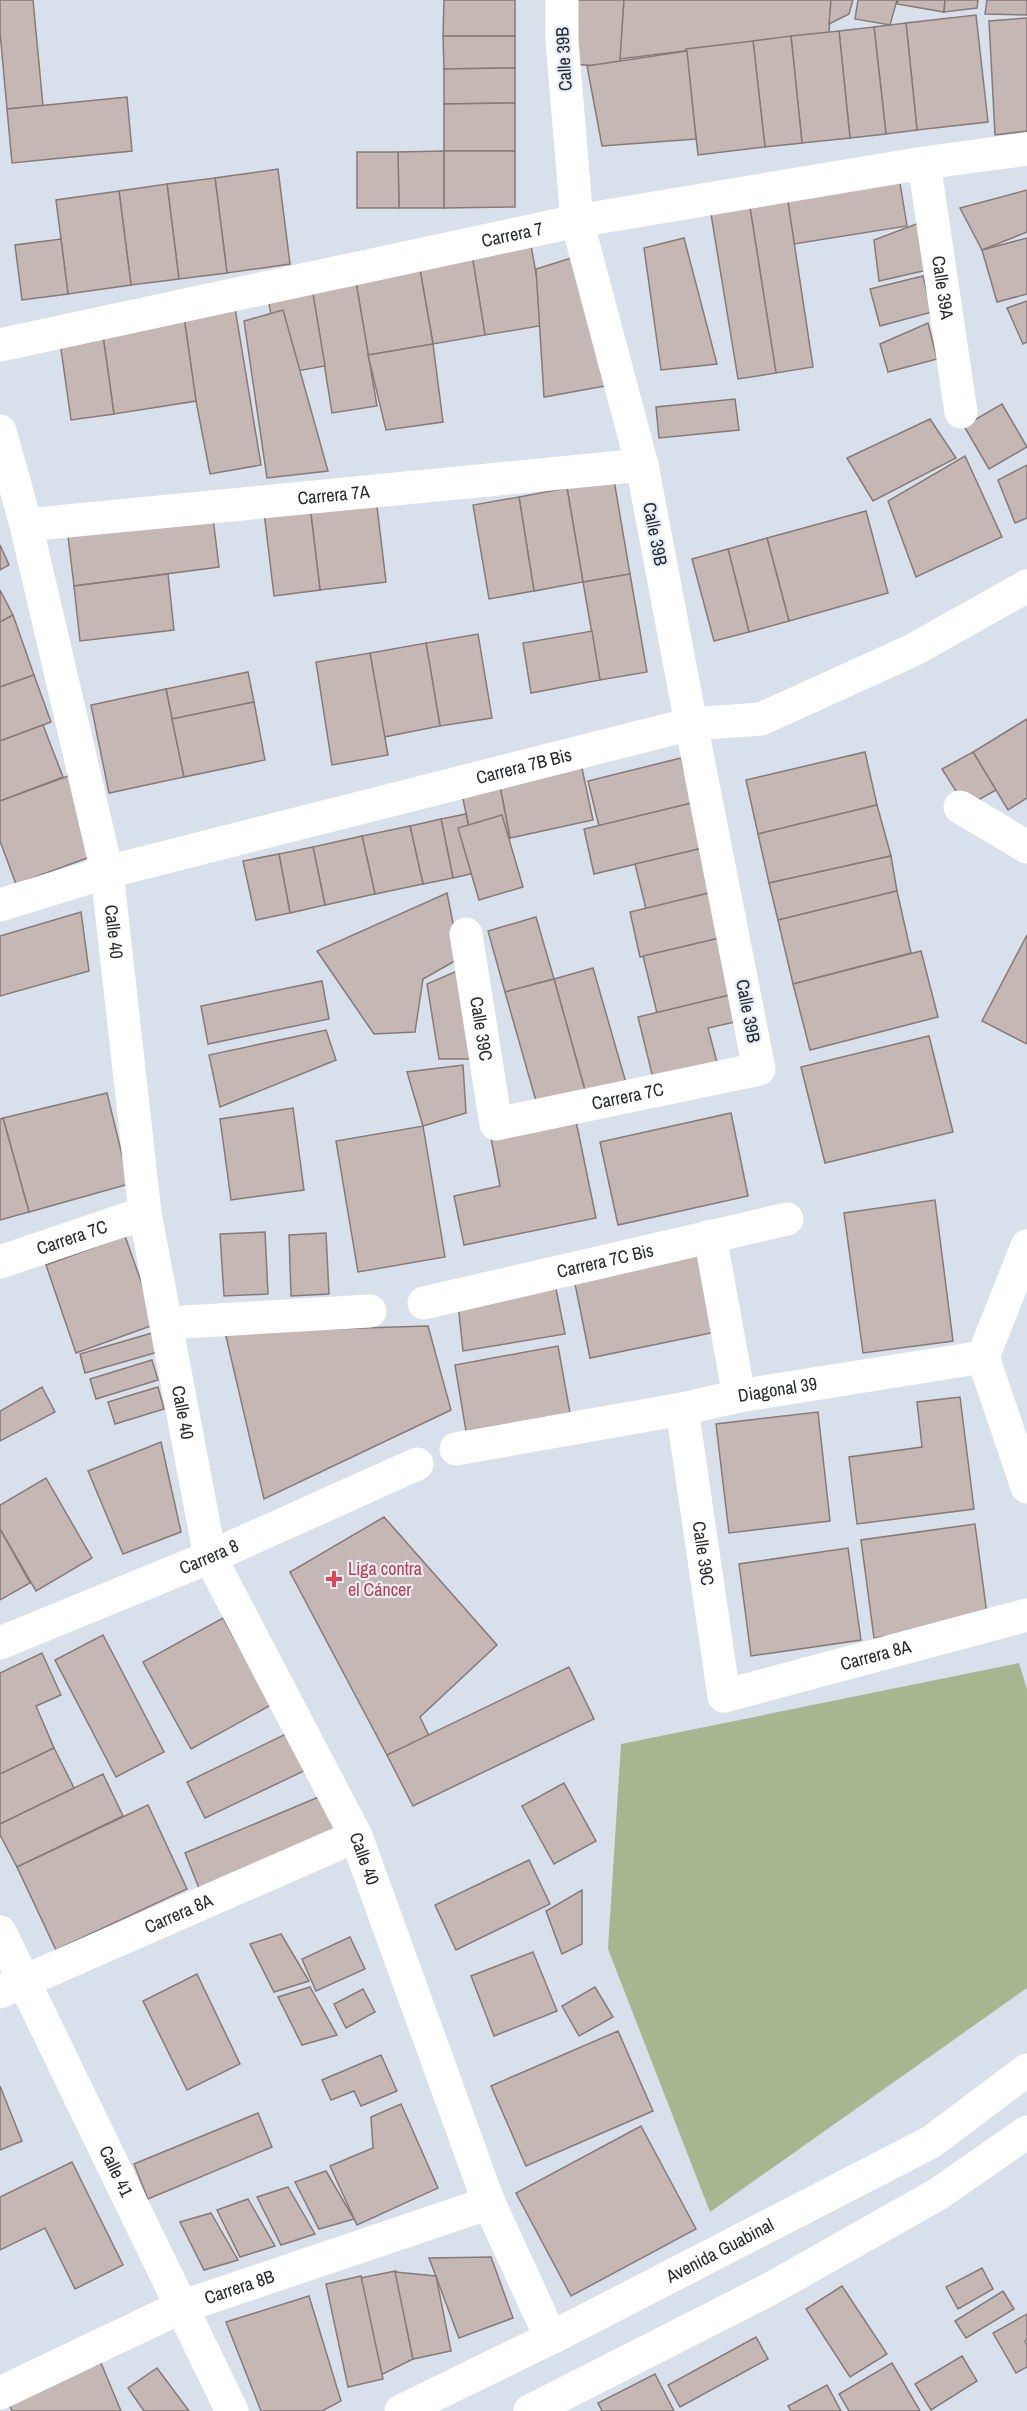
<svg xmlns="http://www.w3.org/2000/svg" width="1027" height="2411" viewBox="0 0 1027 2411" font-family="'Archivo Narrow',sans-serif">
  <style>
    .forest { fill: #a6b790 }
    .building { fill: #c5b7b4; stroke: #877a78; stroke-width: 1.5 }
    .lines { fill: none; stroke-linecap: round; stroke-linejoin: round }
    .minor { stroke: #fff; stroke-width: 33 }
    .secondary { stroke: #fff; stroke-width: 33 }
    .health-dot { fill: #e0444e; stroke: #e5eef8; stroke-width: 2 }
    .labels { text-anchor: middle; stroke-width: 4.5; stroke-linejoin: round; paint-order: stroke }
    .street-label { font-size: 18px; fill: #26292d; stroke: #e5eef8 }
    .health-label { font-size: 18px; fill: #be3a42; stroke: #e5eef8; text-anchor: start }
  </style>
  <rect width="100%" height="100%" fill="#d8e1eb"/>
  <path class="forest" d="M1019,1663l8,26v299l-317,224 -102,-263 13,-205z"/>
  <g class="building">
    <path d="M0,0h33l10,106 -36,3 -7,-77z"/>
    <path d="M444,0h71v36h-72z"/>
    <path d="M572,0h52l-4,67 -53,-3z"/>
    <path d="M624,0h207l-2,33 -209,26z"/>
    <path d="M831,0h22l-4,14 -20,10z"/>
    <path d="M858,0h39l-7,25 -35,-6z"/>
    <path d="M898,0h47l-1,12 -47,-8z"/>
    <path d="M945,0h33l-1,8 -33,4z"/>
    <path d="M987,0h40v15l-42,-1z"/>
    <path d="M976,15l12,107 -71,8 -11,-107z"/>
    <path d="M1027,18v113l-32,4 -6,-114z"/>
    <path d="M906,23l11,107 -31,4 -12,-107z"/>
    <path d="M874,27l12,107 -36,4 -11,-107z"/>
    <path d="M839,31l11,107 -48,5 -11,-107z"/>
    <path d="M443,36h72v32l-71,1z"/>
    <path d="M791,36l11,107 -37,4 -12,-106z"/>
    <path d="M753,41l12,106 -67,8 -12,-106z"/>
    <path d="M687,51l9,88 -94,7 -15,-80z"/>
    <path d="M515,68v35l-71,1v-35z"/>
    <path d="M127,97l5,54 -120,12 -5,-54z"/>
    <path d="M515,103v48h-71v-47z"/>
    <path d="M444,151v57h-45l-1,-56z"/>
    <path d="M444,151h71v56l-71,1z"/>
    <path d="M357,152h41l1,56h-42z"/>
    <path d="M278,169l12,95 -63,9 -12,-95z"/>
    <path d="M898,171l9,55 -113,18 -8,-55z"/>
    <path d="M215,178l12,95 -48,6 -12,-95z"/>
    <path d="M167,184l12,95 -48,6 -12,-94z"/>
    <path d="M786,189l27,178 -37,6 -28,-178z"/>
    <path d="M1027,190v42l-45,18 -22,-42z"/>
    <path d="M119,191l12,94 -63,9 -12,-94z"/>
    <path d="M748,195l28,178 -38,6 -29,-177z"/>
    <path d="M927,220l5,49 -53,12 -5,-41z"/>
    <path d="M684,238l33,126 -56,6 -17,-122z"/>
    <path d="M1027,238v56l-30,8 -15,-52z"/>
    <path d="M61,239l7,55 -46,6 -7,-55z"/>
    <path d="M531,245l14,80 -60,10 -13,-80z"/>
    <path d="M584,254l27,131 -67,12 -8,-128z"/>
    <path d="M472,255l13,80 -52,9 -14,-80z"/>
    <path d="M419,264l14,80 -65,11 -13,-79z"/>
    <path d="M355,276l22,130 -45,7 -21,-131z"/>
    <path d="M923,276l9,36 -52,14 -10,-37z"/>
    <path d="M311,282l14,84 -45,8 -13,-84z"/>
    <path d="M1027,301v41l-4,2 -16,-36z"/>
    <path d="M235,308l26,157 -51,9 -14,-73 -12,-84z"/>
    <path d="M283,310l45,161 -61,7 -23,-157z"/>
    <path d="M184,317l12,84 -82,13 -12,-85z"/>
    <path d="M928,323l9,36 -49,13 -8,-28z"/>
    <path d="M102,329l12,85 -43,6 -12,-85z"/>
    <path d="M433,344l10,78 -57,8 -18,-75z"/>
    <path d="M735,399l4,31 -80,8 -3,-31z"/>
    <path d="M1002,404l25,43 -38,22 -25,-43z"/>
    <path d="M930,419l26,39 -83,43 -26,-43z"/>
    <path d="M965,456l37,81 -86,40 -28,-76z"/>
    <path d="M1027,465v53l-12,5 -17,-43z"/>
    <path d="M614,480l16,94 -47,8 -16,-94z"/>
    <path d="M567,488l16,94 -49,9 -15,-94z"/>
    <path d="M519,497l15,94 -45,8 -16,-94z"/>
    <path d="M376,498l10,84 -66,8 -10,-84z"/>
    <path d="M310,506l10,84 -46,6 -10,-84z"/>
    <path d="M212,510l7,57 -145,19 -7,-58z"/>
    <path d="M866,511l22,82 -99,28 -22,-83z"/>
    <path d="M767,538l22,83 -40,11 -21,-83z"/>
    <path d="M0,545l9,20 -9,5z"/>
    <path d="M728,549l21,83 -35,9 -22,-82z"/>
    <path d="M168,574l6,56 -94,11 -6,-55z"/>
    <path d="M630,574l17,98 -47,8 -17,-98z"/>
    <path d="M0,590l13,25 -13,7z"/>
    <path d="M13,615l21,60 -34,12v-65z"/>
    <path d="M592,631l8,49 -69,13 -8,-50z"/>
    <path d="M478,634l14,84 -52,8 -14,-83z"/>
    <path d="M426,643l14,83 -56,11 -14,-84z"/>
    <path d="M370,653l18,102 -56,10 -16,-103z"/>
    <path d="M248,672l6,30 -82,17 -6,-30z"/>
    <path d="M34,675l17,47 -51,19v-54z"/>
    <path d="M166,689l18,88 -75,16 -18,-88z"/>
    <path d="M254,702l11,58 -81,17 -12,-58z"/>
    <path d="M1027,719v79l-19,12 -35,-58z"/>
    <path d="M43,725l20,52 -63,24v-60z"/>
    <path d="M865,752l12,53 -119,29 -12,-54z"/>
    <path d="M973,752l23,38 -30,17 -24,-38z"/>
    <path d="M681,758l11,45 -93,23 -11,-45z"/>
    <path d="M580,759l13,61 -83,18 -12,-62z"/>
    <path d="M71,775l30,78 -85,31 -16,-43v-40z"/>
    <path d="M498,776l12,62 -37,8 -13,-61z"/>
    <path d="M692,803l11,45 -109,26 -10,-45z"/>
    <path d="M877,805l14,51 -122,27 -11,-49z"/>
    <path d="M466,814l13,58 -26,6 -12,-59z"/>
    <path d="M502,815l21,72 -44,13 -21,-72z"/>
    <path d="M441,819l12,59 -30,6 -13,-58z"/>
    <path d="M410,826l13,58 -48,10 -13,-58z"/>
    <path d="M362,836l13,58 -50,11 -12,-58z"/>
    <path d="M313,847l12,58 -35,8 -11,-59z"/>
    <path d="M703,848l10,44 -67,17 -11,-45z"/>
    <path d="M279,854l11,59 -34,7 -13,-59z"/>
    <path d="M891,856l6,35 -119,29 -9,-37z"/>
    <path d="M897,891l14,62 -118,31 -15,-64z"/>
    <path d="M713,892l11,45 -84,20 -10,-45z"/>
    <path d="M447,893l13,65 -37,21 -8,53 -41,2 -57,-83z"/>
    <path d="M81,912l8,59 -89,25v-60z"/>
    <path d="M536,917l18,62 -49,13 -17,-61z"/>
    <path d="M1027,935v109l-45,-23z"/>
    <path d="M724,937l14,56 -81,20 -14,-57z"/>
    <path d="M921,951l17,66 -128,33 -17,-66z"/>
    <path d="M593,968l33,115 -40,11 -32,-115z"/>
    <path d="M457,971l17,88h-35l-12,-75z"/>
    <path d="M554,979l32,115 -48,14 -33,-116z"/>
    <path d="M322,981l7,38 -121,25 -7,-38z"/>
    <path d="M738,993l6,27 -36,8 10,38 -64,16 -16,-65z"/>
    <path d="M326,1030l10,30 -116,47 -11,-52z"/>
    <path d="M929,1036l24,96 -128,31 -24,-96z"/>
    <path d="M463,1065l3,48 -43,13 -16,-54z"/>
    <path d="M107,1093l22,91 -100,28 -26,-94z"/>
    <path d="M293,1108l11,82 -73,10 -11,-81z"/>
    <path d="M731,1113l17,83 -130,29 -18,-83z"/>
    <path d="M3,1118l26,94 -29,8v-101z"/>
    <path d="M576,1121l20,97 -132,27 -10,-49 46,-10 -9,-48z"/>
    <path d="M423,1126l22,131 -87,15 -22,-131z"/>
    <path d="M935,1200l18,141 -90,12 -19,-140z"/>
    <path d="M265,1232l3,62 -44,2 -4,-62z"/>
    <path d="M326,1233l3,61 -38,2 -2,-61z"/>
    <path d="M125,1236l31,88 -80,29 -30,-88z"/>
    <path d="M700,1253l16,79 -126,26 -16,-79z"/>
    <path d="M555,1284l10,50 -102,17 -5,-47z"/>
    <path d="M428,1326l23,84 -187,89 -39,-167z"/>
    <path d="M152,1333l6,19 -73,21 -5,-19z"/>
    <path d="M558,1346l12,67 -104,18 -11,-66z"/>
    <path d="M152,1360l6,20 -62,19 -6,-20z"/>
    <path d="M42,1387l13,25 -55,29v-30z"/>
    <path d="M158,1387l6,22 -49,15 -7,-22z"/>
    <path d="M960,1397l14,112 -117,15 -8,-67 73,-10 -5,-45z"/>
    <path d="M818,1412l12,109 -101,12 -13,-109z"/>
    <path d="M161,1442l20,90 -58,22 -35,-83z"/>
    <path d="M46,1478l46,80 -56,33 -36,-62v-24z"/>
    <path d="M384,1517l113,128 -77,72 9,19 -42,19 -97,-183z"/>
    <path d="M975,1524l13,98 -114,16 -13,-98z"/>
    <path d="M0,1529l30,54 -30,17z"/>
    <path d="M848,1548l13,92 -110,16 -12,-92z"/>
    <path d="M223,1618l48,87 -80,44 -48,-87z"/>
    <path d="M103,1635l61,117 -48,25 -61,-117z"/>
    <path d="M42,1653l19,42 -25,11 18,42 -54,26v-101z"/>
    <path d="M569,1667l25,52 -181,87 -26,-51z"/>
    <path d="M290,1732l18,37 -103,49 -18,-36z"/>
    <path d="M54,1748l20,40 -74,36v-50z"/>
    <path d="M103,1774l20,42 -106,51 -17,-32v-11z"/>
    <path d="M564,1783l32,58 -42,23 -32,-58z"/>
    <path d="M321,1796l14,34 -136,58 -14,-35z"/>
    <path d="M148,1805l39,84 -131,61 -39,-83z"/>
    <path d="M529,1860l21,44 -94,46 -21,-45z"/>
    <path d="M582,1890v54l-20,10 -16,-43z"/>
    <path d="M281,1934l28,47 -35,11 -24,-48z"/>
    <path d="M350,1937l15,32 -49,22 -14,-32z"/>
    <path d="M533,1952l24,59 -63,25 -23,-60z"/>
    <path d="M197,1974l43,90 -53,26 -44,-89z"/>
    <path d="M310,1987l27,48 -35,10 -24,-48z"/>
    <path d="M595,1987l18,30 -34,19 -17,-30z"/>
    <path d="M363,1989l12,23 -29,16 -12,-24z"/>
    <path d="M618,2031l35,80 -127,55 -35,-80z"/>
    <path d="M381,2055l16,36 -36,15 -7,-15 -23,9 -9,-20z"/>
    <path d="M0,2086l22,55 -22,9z"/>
    <path d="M401,2104l37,84 -81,37 -27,-59 43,-18 -2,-31z"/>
    <path d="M258,2113l14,34 -124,52 -14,-35z"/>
    <path d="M641,2126l55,103 -125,67 -55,-103z"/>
    <path d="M72,2162l51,103 -48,24 -30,-61 -45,22v-53z"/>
    <path d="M326,2171l28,48 -35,10 -24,-47z"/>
    <path d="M288,2187l27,47 -34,11 -24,-48z"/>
    <path d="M248,2199l27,47 -35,11 -23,-47z"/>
    <path d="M211,2213l27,47 -34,10 -24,-48z"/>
    <path d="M491,2257l22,61 -54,20 -30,-80z"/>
    <path d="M982,2268l11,21 -35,20 -12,-22z"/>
    <path d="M396,2271l17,88 -34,17 -19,-98z"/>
    <path d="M395,2272l41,4 15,75 -38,8z"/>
    <path d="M361,2276l22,103 -35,8 -22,-103z"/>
    <path d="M842,2286l45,68 -37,23 -44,-68z"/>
    <path d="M1003,2291l11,18 -48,29 -11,-17z"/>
    <path d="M309,2296l32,105 -19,10h-61l-35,-89z"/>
    <path d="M1027,2314v26l-2,1 2,4v22l-11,6 -23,-40z"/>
    <path d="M756,2337l12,22 -88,48 -12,-22z"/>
    <path d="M962,2356l15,25 -46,29 -16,-26z"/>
    <path d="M101,2363l20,48h-109l-4,-9z"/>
    <path d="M892,2363l28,48h-71l-10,-17z"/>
    <path d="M157,2368l32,43h-45l-16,-23z"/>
    <path d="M655,2374l19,37h-72l-4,-8z"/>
    <path d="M827,2385l14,26h-50l-3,-5z"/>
  </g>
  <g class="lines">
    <g class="minor">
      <path id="s1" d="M924,163l37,249"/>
      <path id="s2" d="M0,345l577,-124 347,-58 103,-14"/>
      <path id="s3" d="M0,431l26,94 81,347 38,341 65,344 146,279 133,367 62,135"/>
      <path id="s4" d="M26,525l616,-60"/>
      <path d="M960,807l67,40"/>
      <path id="s5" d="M0,905l107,-33 584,-148 70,-5 152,-69 114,-64"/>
      <path id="s6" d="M466,934l30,190 263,-55 -68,-345 -49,-259 -65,-244 -15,-180v-41"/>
      <path d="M710,1236l29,160"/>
      <path id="s7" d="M0,1262l145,-49"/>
      <path id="s8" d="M424,1303l363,-84"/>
      <path d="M166,1323l204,-12"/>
      <path d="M983,1357l44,130"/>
      <path d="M983,1357l44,-111"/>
      <path id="s9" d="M682,1409l42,287 303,-81"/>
      <path id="s10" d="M456,1449l226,-40 57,-13 244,-39"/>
      <path id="s11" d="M0,1643l210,-86 207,-93"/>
      <path id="s12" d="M0,1932l232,479"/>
      <path id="s13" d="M0,1992l356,-156"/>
      <path id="s14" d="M0,2393l181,-86 308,-104"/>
    </g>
    <g class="secondary">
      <path id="s15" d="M401,2411l150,-73 380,-196 96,-72"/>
      <path d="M530,2411l238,-121 170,-96 89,-62"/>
    </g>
  </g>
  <path class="health-dot" d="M331 1570h6v6h6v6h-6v6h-6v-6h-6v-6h6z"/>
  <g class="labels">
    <g class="street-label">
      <text transform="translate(564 59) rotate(-93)" y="6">Calle 39B</text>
      <text dy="6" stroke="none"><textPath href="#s2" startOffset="524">Carrera 7</textPath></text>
      <text dy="6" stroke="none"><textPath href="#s1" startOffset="126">Calle 39A</textPath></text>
      <text dy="6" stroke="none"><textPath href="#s4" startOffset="309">Carrera 7A</textPath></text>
      <text transform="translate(655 534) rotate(79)" y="6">Calle 39B</text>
      <text dy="6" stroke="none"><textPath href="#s5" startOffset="542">Carrera 7B Bis</textPath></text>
      <text dy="6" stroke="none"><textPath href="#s3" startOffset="514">Calle 40</textPath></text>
      <text transform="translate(748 1011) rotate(79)" y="6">Calle 39B</text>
      <text dy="6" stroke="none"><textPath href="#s6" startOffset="96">Calle 39C</textPath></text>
      <text dy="6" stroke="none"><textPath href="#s6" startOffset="327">Carrera 7C</textPath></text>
      <text dy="6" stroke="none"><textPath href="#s7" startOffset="76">Carrera 7C</textPath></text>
      <text dy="6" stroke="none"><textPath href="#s8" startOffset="186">Carrera 7C Bis</textPath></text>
      <text dy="6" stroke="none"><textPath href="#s10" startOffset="327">Diagonal 39</textPath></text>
      <text dy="6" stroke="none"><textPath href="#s3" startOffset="1000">Calle 40</textPath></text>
      <text dy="6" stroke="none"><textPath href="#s9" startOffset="146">Calle 39C</textPath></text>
      <text dy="6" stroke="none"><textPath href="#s11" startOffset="226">Carrera 8</textPath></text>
      <text dy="6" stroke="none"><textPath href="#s9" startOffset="447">Carrera 8A</textPath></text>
      <text dy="6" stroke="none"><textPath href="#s3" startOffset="1486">Calle 40</textPath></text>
      <text dy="6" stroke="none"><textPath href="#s13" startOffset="195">Carrera 8A</textPath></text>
      <text dy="6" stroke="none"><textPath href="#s12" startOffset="266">Calle 41</textPath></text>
      <text dy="6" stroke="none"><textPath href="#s15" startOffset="357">Avenida Guabinal</textPath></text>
      <text dy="6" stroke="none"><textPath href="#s14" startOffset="262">Carrera 8B</textPath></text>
    </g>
    <g class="health-label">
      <text x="348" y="1575">Liga contra<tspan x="348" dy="21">el Cáncer</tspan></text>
    </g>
  </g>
</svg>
